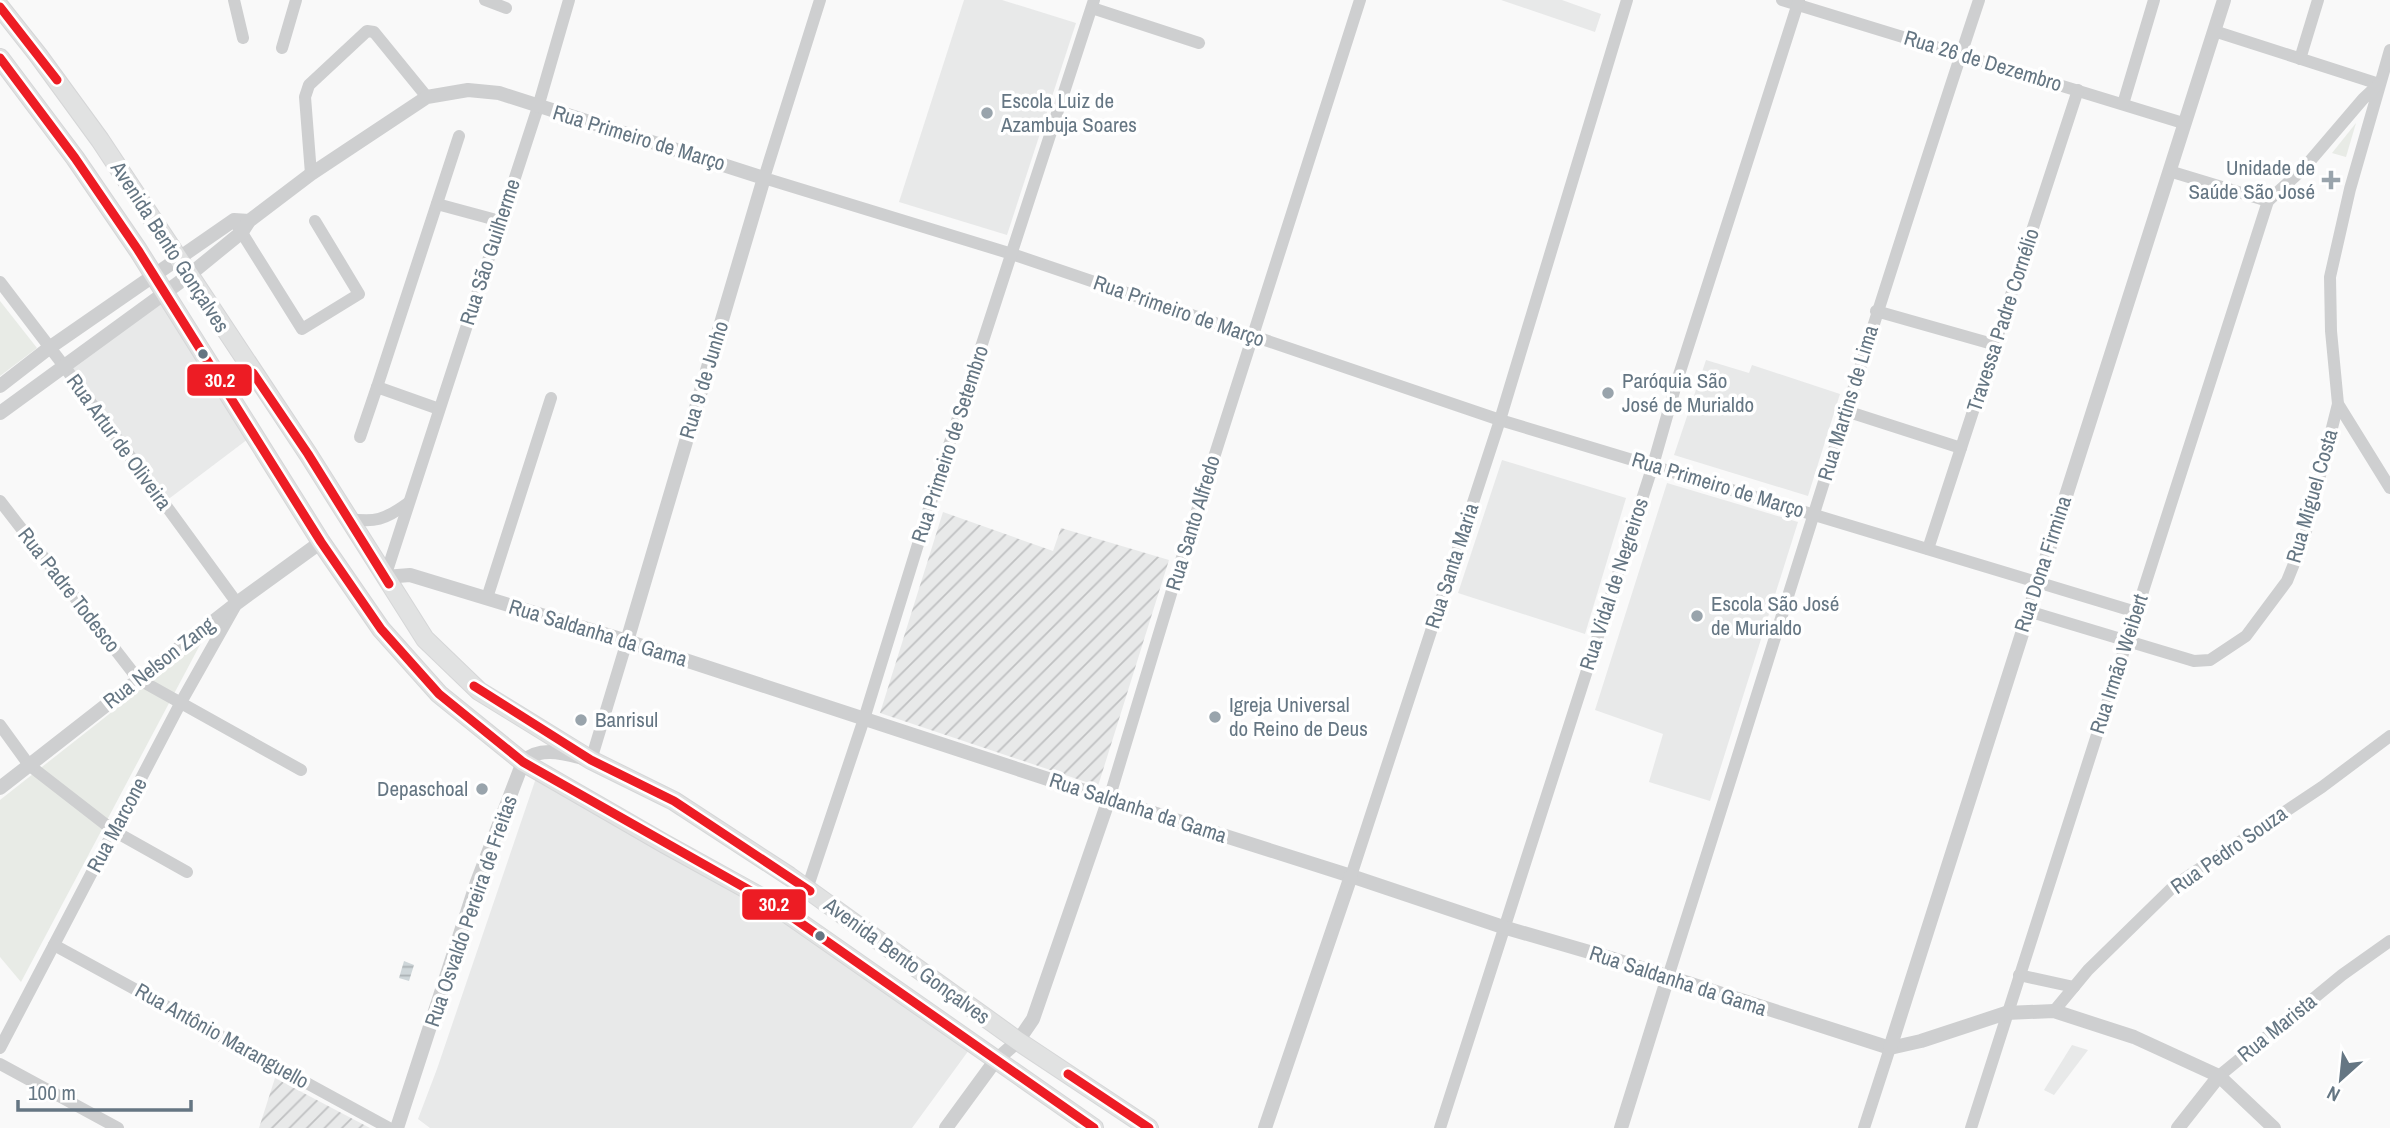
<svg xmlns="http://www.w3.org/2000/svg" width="2390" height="1128" viewBox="0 0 2390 1128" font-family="'Archivo Narrow',sans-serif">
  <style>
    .built { fill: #e8e9e9 }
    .industrial { fill: url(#industrial-furrows) }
    .park { fill: #e8ebe6 }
    .water { fill: url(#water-rules) }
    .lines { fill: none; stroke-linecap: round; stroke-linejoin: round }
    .primary-casing { stroke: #d5d6d7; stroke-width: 20 }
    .minor { stroke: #cecfd0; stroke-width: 12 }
    .tertiary { stroke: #cecfd0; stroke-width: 14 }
    .primary { stroke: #e1e2e2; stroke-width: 18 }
    .bus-1-casing { stroke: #fff; stroke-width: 14 }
    .bus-1 { stroke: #ed1c24; stroke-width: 9 }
    .poi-dot { fill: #99a4ac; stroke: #fff; stroke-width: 2.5 }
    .bus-dot { fill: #657683; stroke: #fff; stroke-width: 2.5 }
    .labels { text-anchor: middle; stroke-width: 7; stroke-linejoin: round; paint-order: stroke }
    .street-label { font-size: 21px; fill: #657683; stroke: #fff }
    .poi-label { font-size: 21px; fill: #657683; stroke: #fff; text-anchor: start }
    .line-badge { stroke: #fff; stroke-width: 2.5 }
    .badge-label { font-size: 19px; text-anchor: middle; font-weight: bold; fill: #fff }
  </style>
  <defs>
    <pattern id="industrial-furrows" width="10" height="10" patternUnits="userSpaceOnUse" patternTransform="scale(1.75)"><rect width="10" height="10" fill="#e8e9e9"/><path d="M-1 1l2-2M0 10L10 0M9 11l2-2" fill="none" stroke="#c0c1c2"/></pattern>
    <pattern id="water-rules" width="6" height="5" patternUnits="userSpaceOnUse" patternTransform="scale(1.75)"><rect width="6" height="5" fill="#ced6d9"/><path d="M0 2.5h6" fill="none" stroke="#abb2b5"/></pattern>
  </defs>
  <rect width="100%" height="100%" fill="#f9f9f9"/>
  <g class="built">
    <path d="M964,0h38l74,23 -69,212 -108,-33z"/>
    <path d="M1501,0h61l39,14 -6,18z"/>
    <path d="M160,302l88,137 -86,65 -99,-129z"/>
    <path d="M1706,360l43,13 3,-8 88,29 -32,102 -134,-41z"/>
    <path d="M1502,460l124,38 -41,136 -127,-41z"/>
    <path d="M1667,483l131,39 -88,279 -61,-19 14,-48 -68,-24z"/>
    <path d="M536,778l233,131 200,141 -57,78h-482l-12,-9 19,-50z"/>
    <path d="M2072,1045l16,5 -34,45 -10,-5z"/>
  </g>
  <g class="industrial">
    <path d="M943,512l110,39 8,-23 108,32 -71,226 -218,-73z"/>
    <path d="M275,1078l95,50h-111z"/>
  </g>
  <g class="park">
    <path d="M2356,123l-10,34 -14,-4z"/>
    <path d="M0,301l37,47 -37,28z"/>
    <path d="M202,641l-181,341 -21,-25v-157z"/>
  </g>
  <path class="water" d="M404,961l10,4 -5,16 -10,-3z"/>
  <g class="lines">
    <defs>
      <g id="primary">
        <path d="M0,7l38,48 62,85 208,314 117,185 54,52 112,69 83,41 115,75 229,165 131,87"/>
        <path d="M0,58l75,100 63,92 183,292 60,87 58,65 84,68 142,82 107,59 322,225"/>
      </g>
    </defs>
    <use href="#primary" class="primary-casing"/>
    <g class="minor">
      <path d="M234,0l9,38"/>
      <path d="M485,0l21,8"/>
      <path d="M820,0l-56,178 248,76 488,166 636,192"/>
      <path d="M1782,0l401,123"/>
      <path d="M1092,8l107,35"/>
      <path d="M2214,31l165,53"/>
      <path d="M282,48l14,-48"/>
      <path d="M2390,50l-40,139 -20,88 1,54 7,73 52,84"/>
      <path d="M2300,59l18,-59"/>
      <path d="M2123,104l31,-104"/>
      <path d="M2169,171l99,30 36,-33 59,-69 16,-15"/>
      <path d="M311,174l-6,-77 4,-12 58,-54 7,1 53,65"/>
      <path d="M437,204l63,17"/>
      <path d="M237,225l65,104 57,-35 -44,-73"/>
      <path d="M0,282l64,84 173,237 -57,101 -180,344"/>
      <path d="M1876,311l120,34"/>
      <path d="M377,387l82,-251"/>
      <path d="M1846,411l115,37"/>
      <path d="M360,437l17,-50 62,22"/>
      <path d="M0,501l138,178 163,91"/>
      <path d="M347,518c27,6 39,1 61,-15"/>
      <path d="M1928,549l150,-459"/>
      <path d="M385,577l153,-470 31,-107"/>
      <path d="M487,598l64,-200"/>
      <path d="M2028,611l166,50 16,-1 36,-24 41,-55 17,-42 34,-135"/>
      <path d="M0,725l29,40 85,66 73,41"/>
      <path d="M591,760l36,-119"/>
      <path d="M1109,799l71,-235 180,-564"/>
      <path d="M1351,876l149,-456 127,-420"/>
      <path d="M807,889l57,-170 76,-246 154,-473"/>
      <path d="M54,945l335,183"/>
      <path d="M2019,975l55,12"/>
      <path d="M1668,977c104,-326 203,-653 311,-977"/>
      <path d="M2054,1011l34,-41 87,-85 147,-98 68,-51"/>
      <path d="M0,1064l118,64"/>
      <path d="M2219,1076l123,-101 48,-34"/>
      <path d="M1440,1128l213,-663 24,-84 122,-381"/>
      <path d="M1864,1128l26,-80"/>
      <path d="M1971,1128l297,-927"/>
    </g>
    <g class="tertiary">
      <path d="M0,386l49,-38 185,-128 15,1"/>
      <path d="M0,413l188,-137 54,-44 7,-11 62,-47 116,-77 41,-7 31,3 265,85 -137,463"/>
      <path d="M385,577l25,-2 217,66 482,158 242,77 152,51 107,31 280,90 31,-7 85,-28 48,-2 80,26 85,39 55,52"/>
      <path d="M0,788l237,-185 84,-61"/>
      <path d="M1890,1048l334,-1048"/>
      <path d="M397,1128l80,-246 46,-120c16,-16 40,-9 60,-4"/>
      <path d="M946,1128l49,-67 23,-20 15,-22 76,-220"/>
      <path d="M1265,1128l86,-252"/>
      <path d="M1621,1128l47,-151"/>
      <path d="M2178,1128l41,-52"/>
    </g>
    <use href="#primary" class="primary"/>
    <defs>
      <g id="bus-1">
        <path d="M0,7l57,73"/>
        <path d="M0,58l75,100 63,92 183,292 60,87 58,65 84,68 249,141 322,225"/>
        <path d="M253,373l55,81 81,130"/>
        <path d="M474,686l117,74 83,41 136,90"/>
        <path d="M1068,1074l81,54"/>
      </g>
    </defs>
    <use href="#bus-1" class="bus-1-casing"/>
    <use href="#bus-1" class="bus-1"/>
  </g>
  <g class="poi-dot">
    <circle cx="987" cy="113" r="7"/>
    <path d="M2327.5 169.5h7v7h7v7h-7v7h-7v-7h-7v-7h7z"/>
    <circle cx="1608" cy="393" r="7"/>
    <circle cx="1697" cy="616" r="7"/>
    <circle cx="1215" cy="717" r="7"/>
    <circle cx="581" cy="720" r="7"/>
    <circle cx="482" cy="789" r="7"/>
  </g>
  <g class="bus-dot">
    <circle cx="203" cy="354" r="6"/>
    <circle cx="820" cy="936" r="6"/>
  </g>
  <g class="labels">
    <g class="street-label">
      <text transform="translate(1983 61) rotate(17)" y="7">Rua 26 de Dezembro</text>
      <text transform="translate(639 138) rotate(17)" y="7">Rua Primeiro de Março</text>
      <text transform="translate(170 247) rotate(57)" y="7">Avenida Bento Gonçalves</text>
      <text transform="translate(490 252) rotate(-72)" y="7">Rua São Guilherme</text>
      <text transform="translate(1179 311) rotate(19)" y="7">Rua Primeiro de Março</text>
      <text transform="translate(2003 320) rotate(-72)" y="7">Travessa Padre Cornélio</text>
      <text transform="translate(704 380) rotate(-73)" y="7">Rua 9 de Junho</text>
      <text transform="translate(1848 403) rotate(-73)" y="7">Rua Martins de Lima</text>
      <text transform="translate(119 442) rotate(54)" y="7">Rua Artur de Oliveira</text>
      <text transform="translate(950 444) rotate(-72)" y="7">Rua Primeiro de Setembro</text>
      <text transform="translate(1718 485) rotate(17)" y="7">Rua Primeiro de Março</text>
      <text transform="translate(2312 496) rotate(-74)" y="7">Rua Miguel Costa</text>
      <text transform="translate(1193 523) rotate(-73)" y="7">Rua Santo Alfredo</text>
      <text transform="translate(2043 564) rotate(-72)" y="7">Rua Dona Firmina</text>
      <text transform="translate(1452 566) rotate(-72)" y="7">Rua Santa Maria</text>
      <text transform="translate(1614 584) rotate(-72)" y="7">Rua Vidal de Negreiros</text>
      <text transform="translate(69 590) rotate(52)" y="7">Rua Padre Todesco</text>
      <text transform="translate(598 633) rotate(17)" y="7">Rua Saldanha da Gama</text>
      <text transform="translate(159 663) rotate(-38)" y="7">Rua Nelson Zang</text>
      <text transform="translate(2119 664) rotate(-72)" y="7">Rua Irmão Weibert</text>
      <text transform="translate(1138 808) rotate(18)" y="7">Rua Saldanha da Gama</text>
      <text transform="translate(117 825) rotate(-62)" y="7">Rua Marcone</text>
      <text transform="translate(2229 850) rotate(-35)" y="7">Rua Pedro Souza</text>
      <text transform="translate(471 911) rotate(-71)" y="7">Rua Osvaldo Pereira de Freitas</text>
      <text transform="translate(907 961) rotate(36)" y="7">Avenida Bento Gonçalves</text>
      <text transform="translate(1678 981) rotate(18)" y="7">Rua Saldanha da Gama</text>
      <text transform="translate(2277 1028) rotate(-39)" y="7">Rua Marista</text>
      <text transform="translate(222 1036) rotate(29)" y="7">Rua Antônio Maranguello</text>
    </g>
    <g class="poi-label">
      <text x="1001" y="108">Escola Luiz de<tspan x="1001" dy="24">Azambuja Soares</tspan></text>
      <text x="2315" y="175" text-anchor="end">Unidade de<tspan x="2315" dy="24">Saúde São José</tspan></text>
      <text x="1622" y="388">Paróquia São<tspan x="1622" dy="24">José de Murialdo</tspan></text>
      <text x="1711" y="611">Escola São José<tspan x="1711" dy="24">de Murialdo</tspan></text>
      <text x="1229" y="712">Igreja Universal<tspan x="1229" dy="24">do Reino de Deus</tspan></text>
      <text x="595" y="727">Banrisul</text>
      <text x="468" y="796" text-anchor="end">Depaschoal</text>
    </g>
  </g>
  <g class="line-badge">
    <rect x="186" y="363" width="67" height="34" rx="7" fill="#ed1c24"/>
    <rect x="741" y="888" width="66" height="33" rx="7" fill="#ed1c24"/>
  </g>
  <g class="badge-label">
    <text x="220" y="387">30.2</text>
    <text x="774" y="911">30.2</text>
  </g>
  <g transform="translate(2341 1079) rotate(207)" stroke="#ffffff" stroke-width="5" paint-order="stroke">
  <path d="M0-5L12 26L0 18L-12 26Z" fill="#657683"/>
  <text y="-10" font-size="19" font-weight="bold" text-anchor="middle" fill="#657683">N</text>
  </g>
  <path d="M18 1100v10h173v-10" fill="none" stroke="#657683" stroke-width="3.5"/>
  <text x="28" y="1100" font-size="21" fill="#657683" stroke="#ffffff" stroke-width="5" paint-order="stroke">100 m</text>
</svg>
